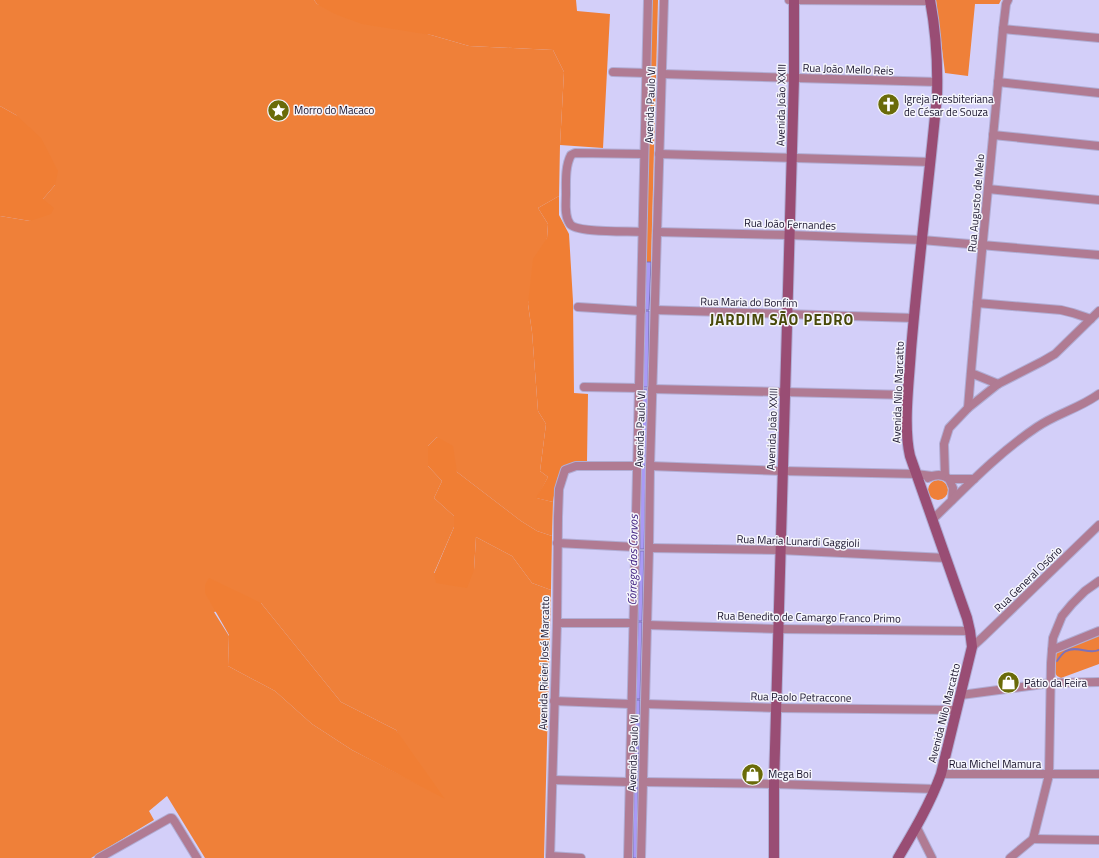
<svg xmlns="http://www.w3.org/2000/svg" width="1099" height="858" viewBox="0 0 1099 858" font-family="'Titillium Web',sans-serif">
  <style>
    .green { fill: #ef8039; fill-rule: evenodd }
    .forest { fill: #f07e34 }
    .water { fill: #a99af6; stroke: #7d71b9 }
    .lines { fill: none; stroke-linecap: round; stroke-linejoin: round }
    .stream { stroke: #7d71b9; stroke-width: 2 }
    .street-casing { stroke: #b1add4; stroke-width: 10 }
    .secondary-casing { stroke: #b1add4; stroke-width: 12 }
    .street { stroke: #b07b93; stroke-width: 8 }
    .secondary { stroke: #994d74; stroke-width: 10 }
    .labels { text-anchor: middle; stroke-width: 3; stroke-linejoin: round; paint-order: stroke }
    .street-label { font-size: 11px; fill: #16112a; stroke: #f5f5fc }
    .poi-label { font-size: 11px; fill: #16112a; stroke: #f5f5fc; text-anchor: start }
    .water-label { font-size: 12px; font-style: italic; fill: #37167a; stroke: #f5f5fc }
    .district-label { font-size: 15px; font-weight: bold; letter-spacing: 1px; fill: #484909; stroke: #f5f5fc }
  </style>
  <rect width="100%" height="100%" fill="#d3cff9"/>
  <g class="green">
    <path d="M0,0h314l3,4 114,31 38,11 84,4 11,22 -4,73 -1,51 -21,12 10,16 -1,14 -19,66 4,28 6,79 8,13 -6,47 8,6 -11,21 16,4 -1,34 -15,-5 -16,-10 -64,-49 -20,-35 -9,9v20l14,15 -8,17 20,18v11l-20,46 40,-3 2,-33 36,19 20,27 19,7 -7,268h-339l-38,-62 -18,15 5,9 -63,38h-91v-642l30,5 13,-22 12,-14 -39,-70 -16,-9zM261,603l80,99 55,28 28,57 -72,-37 -40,-26 -37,-33 -47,-25 1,-30 -15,-24z"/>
    <path d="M652,0h6l-7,262h-5z"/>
    <path d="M936,0h65l-2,4h-24l-7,72 -23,-3z"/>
    <circle cx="938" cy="490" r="10"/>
    <path d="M1099,633v31l-38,14 -4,-2 -3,-5 1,-18 15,-9z"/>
  </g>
  <g class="forest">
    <path d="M314,0h262l1,11 33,3 -7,134 -43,-3 4,-73 -11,-22 -84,-4 -38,-11 -69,-11 -27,-10 -18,-10z"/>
    <path d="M0,106l16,9 25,23 17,33 -3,14 -12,14 11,9 -3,6 -21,7 -30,-5z"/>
    <path d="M559,196v19l10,19 4,67 1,92 14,1 -1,67c-7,1 -15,0 -22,5 -9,7 -10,26 -12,36l-17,-4 12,-21 -8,-6 6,-47 -8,-13 -6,-79 -4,-28 5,-45 14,-21 1,-14 -10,-16z"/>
    <path d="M437,437l16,9 4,26 64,49 16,10 15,5 -1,54 -19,-7 -20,-27 -36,-19 -2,33 -7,18 -31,-5 -2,-9 20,-47v-11l-20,-18 8,-17 -14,-15v-20z"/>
    <path d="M209,578l52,25 80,99 55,28 49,69 -93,-49 -40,-26 -37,-33 -47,-25 1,-31 -24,-42v-8z"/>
  </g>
  <g class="water">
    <path d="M646,262h5l-2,48h-4z"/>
    <path d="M645,311h4l-1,76h-5z"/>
    <path d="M643,389h5l-2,76 -4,1z"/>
    <path d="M641,467h5l-2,82h-4z"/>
    <path d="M640,551h4l-2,70h-4z"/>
    <path d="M638,622h4l-2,77h-4z"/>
    <path d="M636,700h4l-2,82h-4z"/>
    <path d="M634,783h4l-1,75h-4z"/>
  </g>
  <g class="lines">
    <path class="stream" d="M1057,661c2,-3 6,-8 9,-10 11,-6 23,4 33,-1"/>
    <defs>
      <g id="street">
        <path d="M789,0l141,1"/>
        <path d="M1003,29l96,9"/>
        <path d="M613,72l33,1"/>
        <path d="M662,74l276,8"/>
        <path d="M998,82l101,11"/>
        <path d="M993,135l106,11"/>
        <path d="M659,154l272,8"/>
        <path d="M988,189l111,11"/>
        <path d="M642,232c-13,-1 -66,1 -72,-8 -6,-8 -4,-21 -4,-30 0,-12 -1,-28 5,-39l4,-2 69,1"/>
        <path d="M657,232l132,3 133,5 177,15"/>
        <path d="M977,303l84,7 12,3 18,6"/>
        <path d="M578,307l63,4"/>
        <path d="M655,310l259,8"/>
        <path d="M971,373l27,11"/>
        <path d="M584,387l55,1"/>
        <path d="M652,389l256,6"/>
        <path d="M968,408c10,-127 24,-253 35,-379l3,-25 2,-4"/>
        <path d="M650,466l133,5 133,3 16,2"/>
        <path d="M945,476l-1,-32 5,-16 19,-20 30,-24 45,-23 12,-7 44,-43"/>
        <path d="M928,478c8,-4 15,-4 21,1h25"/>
        <path d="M949,479l4,9 -1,12"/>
        <path d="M933,519c33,-32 65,-66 104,-92 19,-13 43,-19 62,-33"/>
        <path d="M557,543l78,4"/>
        <path d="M649,548l131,2 166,8"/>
        <path d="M557,623h76"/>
        <path d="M647,625l132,4 191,2"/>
        <path d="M972,647l11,-10 116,-112"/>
        <path d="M1052,650l47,-19"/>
        <path d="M961,695l90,-12 48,-1"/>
        <path d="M554,701l76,3"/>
        <path d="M645,704l132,4 180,2"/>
        <path d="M941,774h158"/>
        <path d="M553,780l76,2"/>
        <path d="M643,782l131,2 161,5"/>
        <path d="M916,826l16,32"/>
        <path d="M1033,839l66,1"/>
        <path d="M550,856l31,2"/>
        <path d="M99,858l71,-40h2l3,4 22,36"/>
        <path d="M550,858l7,-235 1,-106 1,-28 6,-19 11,-4h61"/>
        <path d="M628,858l20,-858"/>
        <path d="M641,858l8,-310 1,-82 14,-466"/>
        <path d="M1010,858l23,-19 16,-64 2,-112 2,-25 9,-22 10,-12 13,-13 14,-10"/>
      </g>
      <g id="secondary">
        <path d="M774,858v-74l20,-706v-78"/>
        <path d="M898,858c16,-27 32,-54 43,-84l31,-127 -2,-16 -3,-13 -57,-162c-7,-30 -1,-74 1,-106 7,-84 18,-169 26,-254 1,-32 -1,-64 -7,-96"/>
      </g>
    </defs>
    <use href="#street" class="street-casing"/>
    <use href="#secondary" class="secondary-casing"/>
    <use href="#street" class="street"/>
    <use href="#secondary" class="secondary"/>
  </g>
  <defs>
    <symbol id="church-disc" viewBox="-11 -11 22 22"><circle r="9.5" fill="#6a6b09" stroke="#f5f5fc"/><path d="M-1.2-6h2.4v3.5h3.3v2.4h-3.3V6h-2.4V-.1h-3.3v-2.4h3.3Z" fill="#fff"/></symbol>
    <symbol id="sight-disc" viewBox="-11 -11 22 22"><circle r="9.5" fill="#6a6b09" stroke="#f5f5fc"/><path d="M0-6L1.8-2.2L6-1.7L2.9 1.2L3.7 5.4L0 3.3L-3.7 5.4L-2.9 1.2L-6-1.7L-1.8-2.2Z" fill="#fff"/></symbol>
    <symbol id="shop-disc" viewBox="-11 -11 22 22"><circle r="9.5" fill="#6a6b09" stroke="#f5f5fc"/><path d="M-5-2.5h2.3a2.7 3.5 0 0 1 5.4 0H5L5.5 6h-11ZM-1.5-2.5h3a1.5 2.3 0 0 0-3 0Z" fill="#fff"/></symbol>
  </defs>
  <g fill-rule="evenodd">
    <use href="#church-disc" x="876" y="92" width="25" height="25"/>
    <use href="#sight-disc" x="266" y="98" width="25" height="25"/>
    <use href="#shop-disc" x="996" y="670" width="25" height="25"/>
    <use href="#shop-disc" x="740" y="762" width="25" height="25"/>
  </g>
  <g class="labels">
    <g class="street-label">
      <text transform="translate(848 69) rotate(2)" y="4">Rua João Mello Reis</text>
      <text transform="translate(650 105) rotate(-88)" y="4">Avenida Paulo VI</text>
      <text transform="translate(781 105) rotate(-89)" y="4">Avenida João XXIII</text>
      <text transform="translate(976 203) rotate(-85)" y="4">Rua Augusto de Melo</text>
      <text transform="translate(790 224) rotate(2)" y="4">Rua João Fernandes</text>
      <text transform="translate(749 302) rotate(1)" y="4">Rua Maria do Bonfim</text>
      <text transform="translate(898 392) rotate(-88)" y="4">Avenida Nilo Marcatto</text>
      <text transform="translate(640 429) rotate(-88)" y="4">Avenida Paulo VI</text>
      <text transform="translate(772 429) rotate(-88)" y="4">Avenida João XXIII</text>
      <text transform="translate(798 541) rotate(2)" y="4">Rua Maria Lunardi Gaggioli</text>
      <text transform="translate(1028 579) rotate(-44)" y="4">Rua General Osório</text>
      <text transform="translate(809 617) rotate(1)" y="4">Rua Benedito de Camargo Franco Primo</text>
      <text transform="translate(544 663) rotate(-89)" y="4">Avenida Ricieri José Marcatto</text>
      <text transform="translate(801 697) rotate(1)" y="4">Rua Paolo Petraccone</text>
      <text transform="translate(944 713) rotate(-76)" y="4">Avenida Nilo Marcatto</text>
      <text transform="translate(633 753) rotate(-88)" y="4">Avenida Paulo VI</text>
      <text x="995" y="768">Rua Michel Mamura</text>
    </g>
    <g class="poi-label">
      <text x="904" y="103">Igreja Presbiteriana<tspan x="904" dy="13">de César de Souza</tspan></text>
      <text x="294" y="114">Morro do Macaco</text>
      <text x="1024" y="687">Pátio da Feira</text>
      <text x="768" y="778">Mega Boi</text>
    </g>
    <g class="water-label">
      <text transform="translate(633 560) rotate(-89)" y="4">Córrego dos Corvos</text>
    </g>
    <g class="district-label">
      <text x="782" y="325">JARDIM SÃO PEDRO</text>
    </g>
  </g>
</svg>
